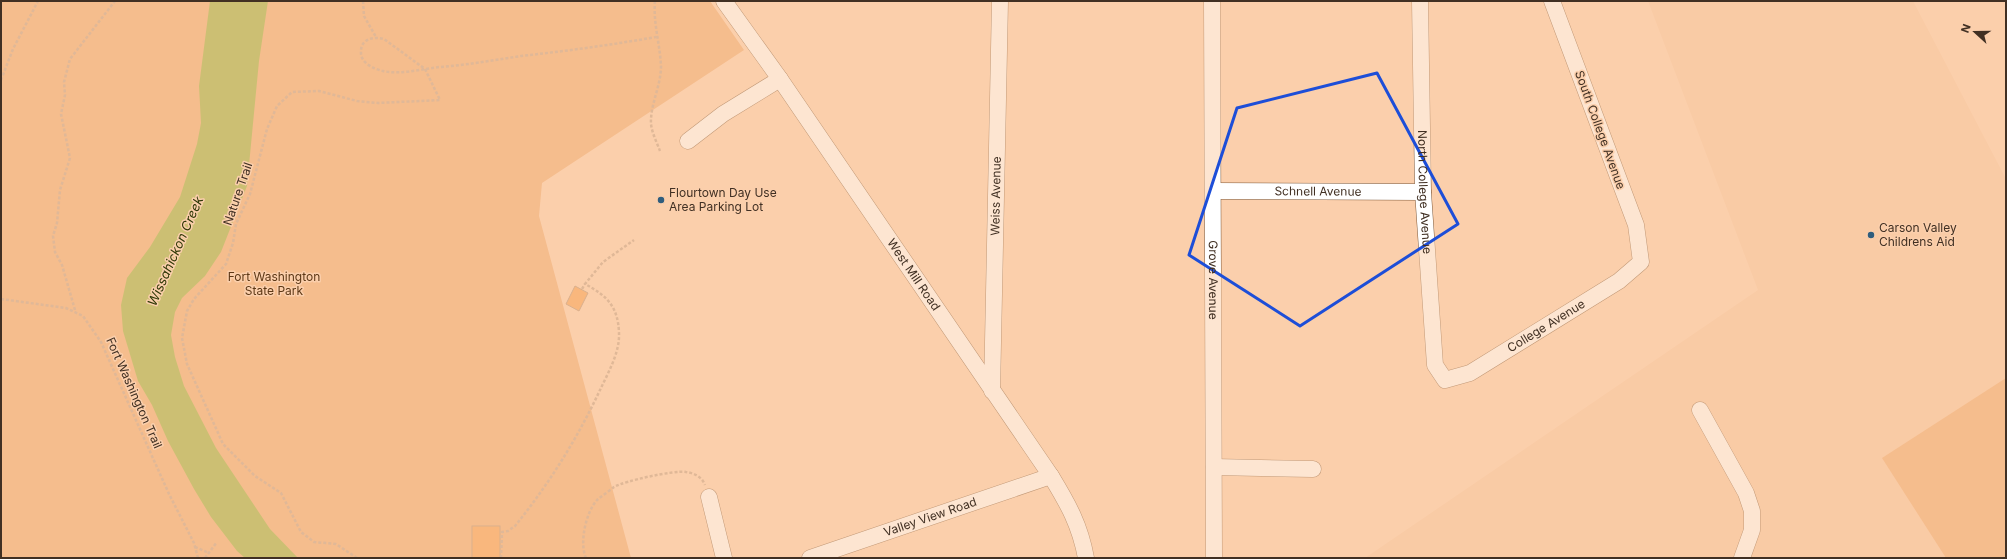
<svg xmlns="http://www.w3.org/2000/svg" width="2007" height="559" viewBox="0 0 2007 559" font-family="Inter,sans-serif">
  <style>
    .built { fill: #f7c59d }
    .green { fill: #eda669 }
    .water { fill: #93ac30 }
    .building { fill: #f69a45; stroke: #b28a69 }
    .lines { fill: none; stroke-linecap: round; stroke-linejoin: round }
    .minor-casing { stroke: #7e5838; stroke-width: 17 }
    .path { stroke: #be9b7f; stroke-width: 2.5; stroke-dasharray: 3 2; stroke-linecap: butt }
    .minor { stroke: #fff; stroke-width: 16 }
    .marked { fill: none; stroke: #1d4ed8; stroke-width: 3; stroke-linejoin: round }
    .poi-dot { fill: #2f5d7d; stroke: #fbcfac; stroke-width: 1.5 }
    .labels { text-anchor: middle; stroke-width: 3; stroke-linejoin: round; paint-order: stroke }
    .street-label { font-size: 12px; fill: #413023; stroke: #fbcfac }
    .poi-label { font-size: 12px; fill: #413023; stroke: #fbcfac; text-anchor: start }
    .park-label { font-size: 12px; fill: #5d3816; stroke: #fbcfac }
    .water-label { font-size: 13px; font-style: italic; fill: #303907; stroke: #fbcfac }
  </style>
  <rect width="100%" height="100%" fill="#fbcfac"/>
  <path class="built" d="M1648,1h265l93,178v379h-641l393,-268z"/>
  <g class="green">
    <path d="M1,1h709l34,49 -202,133 -3,33 92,342h-630z"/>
    <path d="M2006,378v180h-60l-64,-100z"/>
  </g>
  <path class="water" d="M210,1h58l-9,60 -12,125 -26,66 -16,24 -23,22 -7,14 -4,23 4,22 9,29 32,62 54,81 28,29h-53l-8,-7 -26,-34 -17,-28 -26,-48 -16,-36 -14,-24 -15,-50 -2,-26 6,-27 23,-31 30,-50 17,-53 4,-21 -2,-37z"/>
  <g class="building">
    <path d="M575,286l13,7 -9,18 -13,-7z"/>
    <rect x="472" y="526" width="28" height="32"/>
  </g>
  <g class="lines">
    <defs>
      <g id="minor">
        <path id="s1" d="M724,1l56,78 271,397c17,28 29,49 35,82"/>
        <path id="s2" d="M1212,1l2,557"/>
        <path id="s3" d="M1420,1l3,191 12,173 10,15 25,-7 149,-92 22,-19 -5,-37 -84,-224"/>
        <path d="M688,141l35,-27 57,-35"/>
        <path id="s4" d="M1213,191l210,1"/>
        <path id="s5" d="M992,391l8,-390"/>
        <path d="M1700,410l46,83 6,18v19l-10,28"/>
        <path d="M1214,467l99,2"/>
        <path d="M709,497l15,61"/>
        <path id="s6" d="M810,558l241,-82"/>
      </g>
    </defs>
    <use href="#minor" class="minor-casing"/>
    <g class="path">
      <path d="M363,1l1,15 12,21"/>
      <path d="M655,1c-2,22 5,43 6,65 0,20 -11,39 -10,58 1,9 6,19 9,27"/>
      <path d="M1,80l12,-31 25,-48"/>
      <path d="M582,289l3,-5"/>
      <path d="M1,299l65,9 17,8 18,26 68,152 25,49 4,15"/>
      <path d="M75,310l-13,-45 -7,-13 -2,-16 4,-13 3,-33 10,-32 -9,-44 4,-19 -1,-13 6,-23 45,-58"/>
      <path d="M195,547l14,6"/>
      <path d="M205,558l12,-16"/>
      <path d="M357,558l-21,-14 -22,-2 -13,-10 -20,-39 -26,-17 -32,-32 -36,-80 -5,-26 5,-27 7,-12 32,-35 7,-21 3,-19 14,-30 17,-65 10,-23 15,-14 27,-1 38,10 21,2 62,-3 -15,-31 -41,-30c-11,-3 -24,0 -23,14 0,10 13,16 22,18 18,4 38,-2 57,-4 27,-2 54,-7 81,-11 45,-5 90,-11 135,-19"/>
      <path d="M501,558l1,-26 6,-1 7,-5c34,-42 62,-87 85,-136 8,-17 20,-38 19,-57 -1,-27 -12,-37 -34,-49l18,-22 31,-22"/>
      <path d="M586,558c-7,-15 0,-46 11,-58 5,-4 12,-9 17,-13 10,-6 60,-17 72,-15 8,1 16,5 19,13"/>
    </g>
    <use href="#minor" class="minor"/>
  </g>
  <path d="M0 0H2007V559H0ZM1377,73l81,151 -158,102 -111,-71 48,-147z" fill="#fbcfac" fill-opacity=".55" fill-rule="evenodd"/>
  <path class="marked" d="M1377,73l81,151 -158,102 -111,-71 48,-147z"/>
  <g class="poi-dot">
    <circle cx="661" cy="200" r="4"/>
    <circle cx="1871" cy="235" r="4"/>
  </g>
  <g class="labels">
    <g class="street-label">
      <text transform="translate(1600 130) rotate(70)" y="4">South College Avenue</text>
      <text dy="4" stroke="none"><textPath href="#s4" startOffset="105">Schnell Avenue</textPath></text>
      <text dy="4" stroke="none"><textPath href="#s3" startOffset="191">North College Avenue</textPath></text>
      <text transform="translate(238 194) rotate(-71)" y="4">Nature Trail</text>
      <text dy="4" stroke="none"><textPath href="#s5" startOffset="195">Weiss Avenue</textPath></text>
      <text dy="4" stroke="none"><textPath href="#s1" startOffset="333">West Mill Road</textPath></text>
      <text dy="4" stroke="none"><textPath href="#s2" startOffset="279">Grove Avenue</textPath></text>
      <text dy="4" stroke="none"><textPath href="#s3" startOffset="498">College Avenue</textPath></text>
      <text transform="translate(134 393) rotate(66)" y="4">Fort Washington Trail</text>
      <text dy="4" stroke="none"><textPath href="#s6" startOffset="127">Valley View Road</textPath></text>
    </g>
    <g class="poi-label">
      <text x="669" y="197">Flourtown Day Use<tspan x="669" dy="14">Area Parking Lot</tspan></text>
      <text x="1879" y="232">Carson Valley<tspan x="1879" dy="14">Childrens Aid</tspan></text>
    </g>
    <g class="park-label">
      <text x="274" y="281">Fort Washington<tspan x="274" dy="14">State Park</tspan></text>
    </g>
    <g class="water-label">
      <text transform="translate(175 251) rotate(-66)" y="5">Wissahickon Creek</text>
    </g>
  </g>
  <rect width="2007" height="559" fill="none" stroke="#413023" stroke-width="4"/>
  <g transform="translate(1975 32) rotate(291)" stroke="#fbcfac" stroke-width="3" paint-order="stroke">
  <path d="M0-3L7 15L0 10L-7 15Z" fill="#413023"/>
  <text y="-6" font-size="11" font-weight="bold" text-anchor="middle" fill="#413023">N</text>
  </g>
</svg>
